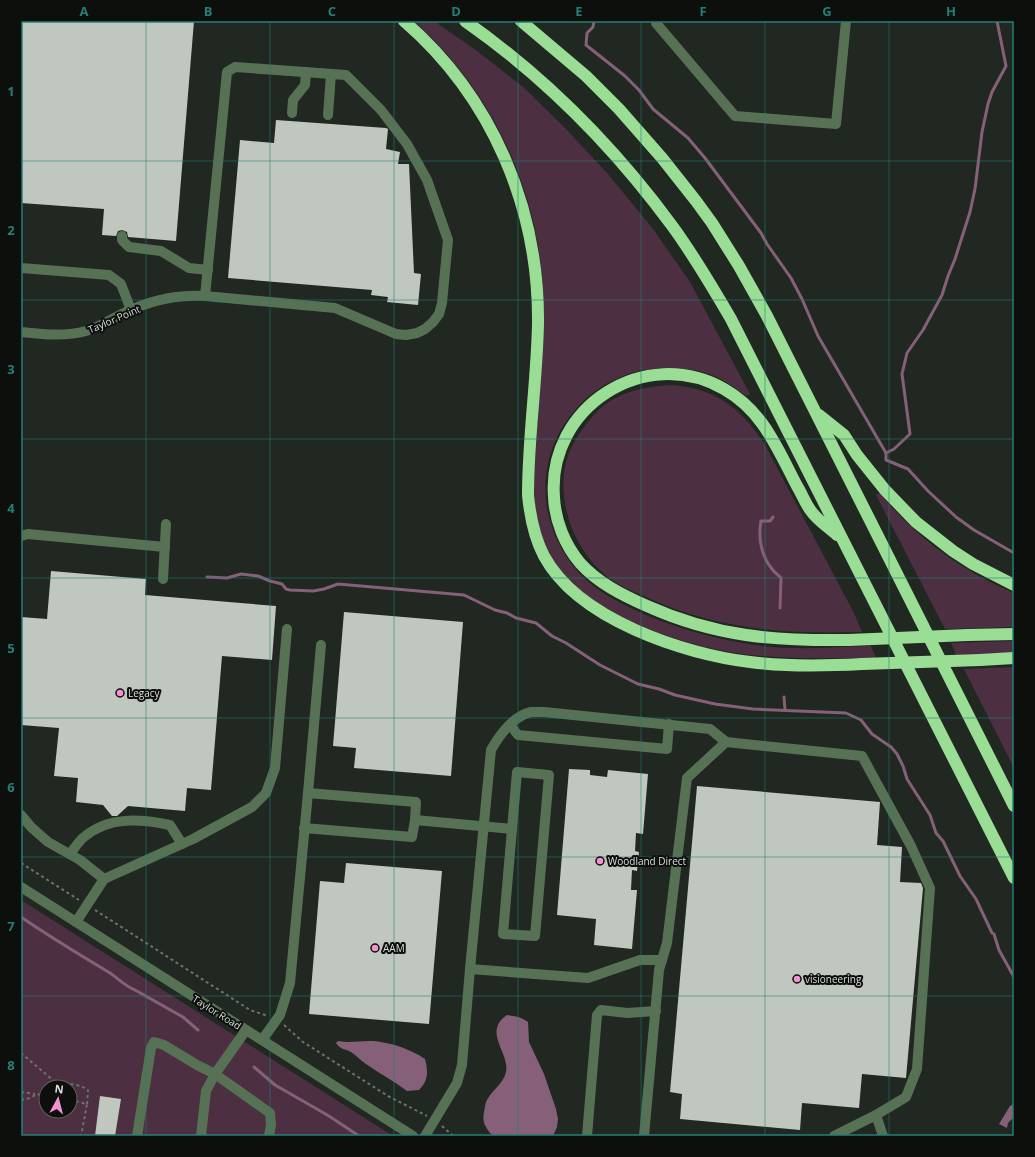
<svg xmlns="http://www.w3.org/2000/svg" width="1035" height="1157" viewBox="0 0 1035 1157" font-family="'Open Sans',sans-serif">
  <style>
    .green { fill: #4c3042; fill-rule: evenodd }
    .water { fill: #866078 }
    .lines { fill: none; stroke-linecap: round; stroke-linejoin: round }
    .stream { stroke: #866078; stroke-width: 3 }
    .building { fill: #c0c7bf }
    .path { stroke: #6d726c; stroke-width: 2; stroke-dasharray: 3 3; stroke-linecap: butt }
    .minor { stroke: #577155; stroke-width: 10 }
    .highway { stroke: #9add95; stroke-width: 12 }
    .highway-bridge { stroke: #9add95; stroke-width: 12 }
    .grid { fill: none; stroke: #238079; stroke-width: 1; stroke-opacity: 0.55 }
    .poi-dot { fill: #f491d3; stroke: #0c0f0c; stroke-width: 1.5 }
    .labels { text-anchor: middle; stroke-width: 4; stroke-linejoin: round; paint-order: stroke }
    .street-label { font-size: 10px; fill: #dbdeda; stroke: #0c0f0c }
    .poi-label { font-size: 10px; fill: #dbdeda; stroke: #0c0f0c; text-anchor: start }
    .neatline { fill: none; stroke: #238079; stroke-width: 1.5 }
    .grid-label { font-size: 13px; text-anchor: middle; font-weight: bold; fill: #238079 }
  </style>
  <rect width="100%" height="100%" fill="#212721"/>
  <g class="green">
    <path d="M414,21h20l43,30 46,36 41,40 44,47 45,55 37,53 60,112 -4,2c-10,-8 -22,-16 -34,-21 -13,-5 -27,-7 -41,-7 -76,-3 -136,65 -124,140 5,26 17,50 36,69 37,36 121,61 172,68 38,6 78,2 116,1l5,12c-44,0 -89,2 -133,-4 -62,-8 -160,-41 -192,-98 -13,-23 -17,-48 -17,-73 2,-35 4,-71 6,-106 2,-28 4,-56 3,-84 -4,-104 -52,-203 -129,-272z"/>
    <path d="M673,385c45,5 65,21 91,58l90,170 8,19c-77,2 -145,-2 -216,-35 -12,-5 -26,-11 -37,-19 -34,-26 -53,-75 -43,-116 3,-12 9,-22 16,-32 7,-10 15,-20 25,-27 20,-13 42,-17 66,-18z"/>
    <path d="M880,493c35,44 82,78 134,100v34l-69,2 -69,-134z"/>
    <path d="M1014,641v12l-58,2 -5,-12z"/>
    <path d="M1014,667v101l-50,-99z"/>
    <path d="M21,900l372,236h-372zM46,1087h24v24h-24z"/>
  </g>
  <g class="water">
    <path d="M507,1015c8,1 14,2 21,7l1,20 15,32 12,35 2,10 -1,8 -4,9h-59c-4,-2 -6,-6 -8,-9 -3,-5 -3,-10 -2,-15 1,-4 1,-9 3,-12 5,-10 17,-17 19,-28 4,-19 -24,-40 1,-57z"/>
    <path d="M338,1041c11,2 21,0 31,0 18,0 42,8 56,18 3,12 4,21 -6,31l-12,1c-13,-10 -27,-17 -41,-27 -5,-3 -10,-9 -15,-12 -7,-4 -9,-1 -15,-9z"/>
    <path d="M1014,1104v13l-6,6 -1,5 -8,-4 11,-18z"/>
  </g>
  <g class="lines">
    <g class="stream">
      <path d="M594,21l-1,6 -6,6 -1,12 39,31 14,14 14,19 35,29 17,20 56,75 6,11 24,34 11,21 16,37 68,117v7l22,9 20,22 28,26 18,13 40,23"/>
      <path d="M886,453l8,-4 16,-15 -8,-60 5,-21 16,-23 19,-35 6,-19 7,-17 15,-47 5,-23 7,-57 6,-28 4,-12 14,-26 -9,-45"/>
      <path d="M773,517l-3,4h-9c-3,16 0,35 11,48 3,4 6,6 9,9l-1,30"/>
      <path d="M207,577l20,1 14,-4 17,2 12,5 12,3 4,5 4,1 23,1 11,-2 14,-5 126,11 31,15 12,3 9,5 20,5 16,13 14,7 34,22 38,19 21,5 16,6 40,9 38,5 93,4 15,7 11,14 19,13 6,7 6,12 4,13 23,36 6,18 7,8 17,35 16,23 16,34 2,1 5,16 15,27"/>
      <path d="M784,697l1,13"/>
      <path d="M21,917c29,20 59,38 89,56 9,6 15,13 25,17l48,27 15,13"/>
      <path d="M254,1067l21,18 54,31 30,20"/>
    </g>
  </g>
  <g class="building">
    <path d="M21,21h173l-18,220 -48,-4 -1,-5 -5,-2 -4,1 -2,5 -14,-1 2,-26 -83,-6z"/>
    <path d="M276,120l110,8 2,1 -2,20 14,3 -2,12h11l5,109 7,1 -3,31 -31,-3 1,-5 -17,-2 1,-5 -144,-12 12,-138 34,3z"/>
    <path d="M51,571l95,8 -1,16 131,11 -4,54 -50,-4 -11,134 -24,-2 -2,23 -57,-5 -11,10h-5l-9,-11 -27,-3 2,-24 -24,-2 5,-48 -38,-3v-108l26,2z"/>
    <path d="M344,612l119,10 -12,154 -97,-8 2,-20 -23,-2z"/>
    <path d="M569,769l21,1v5l17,2 1,-7 40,4 -5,60 -7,-1 -1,18 4,1 -2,19 -5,-1 -1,20h6l-5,59 -38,-4 2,-26 -39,-4z"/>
    <path d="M697,786l183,16 -3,43 25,2 -2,35 21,1 2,5 -17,190 -44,-4 -3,34 -57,-5 -2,27 -120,-11 2,-25 -12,-2z"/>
    <path d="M346,863l96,8 -13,153 -120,-10 11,-133 24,2z"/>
    <path d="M100,1096l21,3 -6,37h-20z"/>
  </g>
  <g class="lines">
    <g class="path">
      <path d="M21,863l58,37"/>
      <path d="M95,910l155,100 18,6"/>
      <path d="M284,1025l19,17 85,54 39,20"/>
      <path d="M21,1053l33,28 27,5 7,4 -1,14"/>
      <path d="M21,1092l14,2"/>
      <path d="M21,1100l9,-2 7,-4 9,2"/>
      <path d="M70,1100l17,4 -6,32"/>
      <path d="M442,1126l11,10"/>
    </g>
    <g class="minor">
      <path d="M656,21v2l79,93 101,8 10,-103"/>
      <path d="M292,113l1,-13 12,-15 1,-13"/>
      <path d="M328,115l3,-41"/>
      <path d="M122,236v4l7,7 32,4 28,17 19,2"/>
      <path d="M21,268l88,7 12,9 10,26"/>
      <path d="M21,332c22,2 43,5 65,-1 14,-4 30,-15 44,-21 27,-11 46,-15 75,-14l130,12 61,26 10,1 11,-2 8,-4 8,-7 6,-8 3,-11 6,-63 -21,-60 -20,-36 -26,-34 -35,-35 -111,-8 -8,5 -22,224"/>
      <path d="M21,536l7,-2 137,13"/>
      <path d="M163,579l3,-55"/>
      <path d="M321,645l-13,148 108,9 -1,18 97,9 5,-57 32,3 -14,161 -32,-2 9,-105"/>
      <path d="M510,725l8,10 149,14 2,-25"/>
      <path d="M21,815l10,12 17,15 32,18 24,19"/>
      <path d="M304,828l108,9 3,-17"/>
      <path d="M70,854c4,-5 8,-12 14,-17 25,-21 56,-18 86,-12l12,19"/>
      <path d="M21,887l392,249"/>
      <path d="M76,922l28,-43 89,-40 59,-32 14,-14 9,-25 12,-139"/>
      <path d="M662,960h-22l-52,18 -118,-9 21,-219c8,-14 22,-34 40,-38 4,0 9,0 13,0l166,17 16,13"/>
      <path d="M262,1040l18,-25 10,-32 18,-190"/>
      <path d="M137,1136l14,-88 3,-6 10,3 33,20 18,9 55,39 1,12 -2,11"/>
      <path d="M201,1136l5,-45 9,-17 31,-44"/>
      <path d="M425,1136l32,-53 5,-18 8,-96"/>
      <path d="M587,1136l10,-121 4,-5 26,3 29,-2"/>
      <path d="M644,1136l15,-166 8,-27 20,-165 39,-36 136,14 49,90 19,42 -13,181 -11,28 -30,18 7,21"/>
      <path d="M834,1136l42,-21"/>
    </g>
    <g class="highway">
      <path d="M404,21c88,76 135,187 134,302 -1,57 -10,114 -10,172 2,21 6,42 16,61 34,63 139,98 206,106 37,5 74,4 112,2"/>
      <path d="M465,21c80,56 150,127 208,206 21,29 40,61 58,92l283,559"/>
      <path d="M521,21l65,55 33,33 43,49 34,43 16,22 27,43 28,50 247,490"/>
      <path d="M819,415l25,20 13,20 28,35 31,32 37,29 20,13 41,21"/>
      <path d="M837,535c-9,-8 -20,-15 -26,-24 -6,-8 -9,-17 -14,-25 -20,-38 -34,-75 -73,-97 -79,-45 -177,18 -170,108 1,24 11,48 26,66 18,20 42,32 67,43 69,31 128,35 202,34"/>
      <path d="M968,635l46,-1"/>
      <path d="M980,660l34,-2"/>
    </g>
    <g class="highway-bridge">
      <path d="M849,640l119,-5"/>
      <path d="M862,664l118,-4"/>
    </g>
  </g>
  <path class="grid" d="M146,21v1115M270,21v1115M394,21v1115M518,21v1115M641,21v1115M765,21v1115M889,21v1115M21,161h993M21,300h993M21,439h993M21,578h993M21,718h993M21,857h993M21,996h993"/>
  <g class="poi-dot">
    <circle cx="120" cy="693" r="4"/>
    <circle cx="600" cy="861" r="4"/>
    <circle cx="375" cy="948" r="4"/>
    <circle cx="797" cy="979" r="4"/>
  </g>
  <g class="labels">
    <g class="street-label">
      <text transform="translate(114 319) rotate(-23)" y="4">Taylor Point</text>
      <text transform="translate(217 1012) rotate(32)" y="4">Taylor Road</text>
    </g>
    <g class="poi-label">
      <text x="128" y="697">Legacy</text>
      <text x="608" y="865">Woodland Direct</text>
      <text x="383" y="952">AAM</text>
      <text x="805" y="983">visioneering</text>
    </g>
  </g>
  <rect width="1035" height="1157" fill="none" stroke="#0c0f0c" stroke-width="44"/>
  <g transform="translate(58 1099) rotate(7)"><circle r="19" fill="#0c0f0c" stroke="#5f625e"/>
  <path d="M0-3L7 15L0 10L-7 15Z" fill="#f491d3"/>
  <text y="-6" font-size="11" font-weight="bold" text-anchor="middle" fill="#dbdeda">N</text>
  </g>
  <rect x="22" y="22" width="991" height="1113" class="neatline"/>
  <g class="grid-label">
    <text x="84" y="16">A</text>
    <text x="208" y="16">B</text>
    <text x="332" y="16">C</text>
    <text x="456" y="16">D</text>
    <text x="579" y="16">E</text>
    <text x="703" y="16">F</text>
    <text x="827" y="16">G</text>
    <text x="951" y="16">H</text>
    <text x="11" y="96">1</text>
    <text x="11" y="235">2</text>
    <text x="11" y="374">3</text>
    <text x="11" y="513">4</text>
    <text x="11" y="653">5</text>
    <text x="11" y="792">6</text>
    <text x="11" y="931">7</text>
    <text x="11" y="1070">8</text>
  </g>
</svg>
